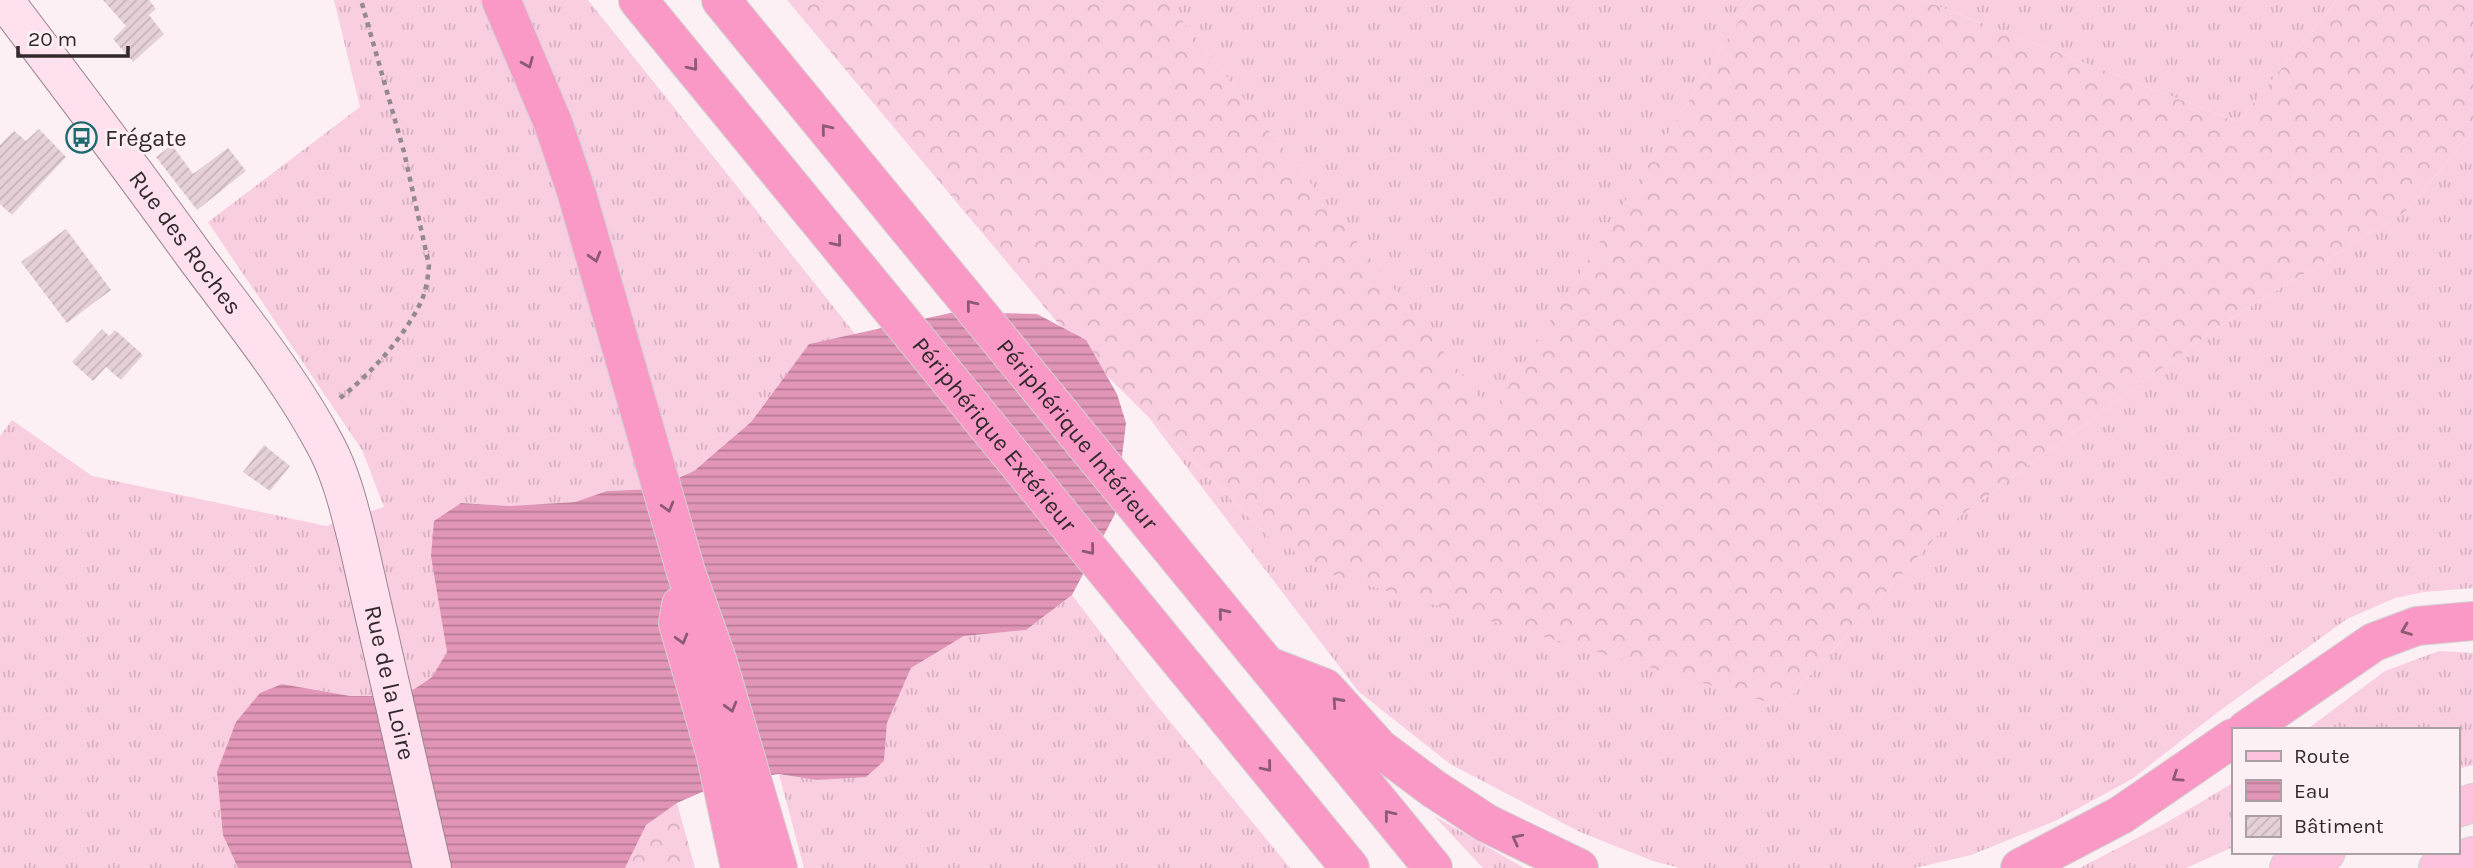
<svg xmlns="http://www.w3.org/2000/svg" width="2473" height="868" viewBox="0 0 2473 868" font-family="Karla,sans-serif">
  <style>
    .grass { fill: url(#grass-tufts) }
    .forest { fill: url(#forest-crowns) }
    .water { fill: url(#water-rules) }
    .building { fill: url(#building-hatch) }
    .lines { fill: none; stroke-linecap: round; stroke-linejoin: round }
    .secondary-casing { stroke: #9a878e; stroke-width: 40 }
    .primary-casing { stroke: #d2d0d1; stroke-width: 40 }
    .highway-casing { stroke: #d2d0d1; stroke-width: 40 }
    .path { stroke: #948a8e; stroke-width: 4.5; stroke-dasharray: 5 5; stroke-linecap: butt }
    .secondary { stroke: #fee0ee; stroke-width: 38 }
    .primary { stroke: #fdc2dd; stroke-width: 38 }
    .highway { stroke: #fb99c6; stroke-width: 38 }
    .oneway { stroke: #8c5b71 }
    .labels { text-anchor: middle; stroke-width: 5; stroke-linejoin: round; paint-order: stroke }
    .poi-label { font-size: 24px; fill: #31292c; stroke: #fcf0f5; text-anchor: start }
    .street-label { font-size: 24px; fill: #31292c; stroke: #fcf0f5 }
  </style>
  <defs>
    <pattern id="grass-tufts" width="24" height="20" patternUnits="userSpaceOnUse" patternTransform="scale(1.75)"><rect width="24" height="20" fill="#f9cee0"/><path d="M3 7l-1-3M5 7V3M7 7l1-3M15 17l-1-3M17 17v-4M19 17l1-3" fill="none" stroke="#d6b1c0"/></pattern>
    <pattern id="forest-crowns" width="20" height="18" patternUnits="userSpaceOnUse" patternTransform="scale(1.75)"><rect width="20" height="18" fill="#f9cee0"/><path d="M2 6a3 3 0 1 1 6 0M12 15a3 3 0 1 1 6 0" fill="none" stroke="#d6b1c0"/></pattern>
    <pattern id="water-rules" width="6" height="5" patternUnits="userSpaceOnUse" patternTransform="scale(1.75)"><rect width="6" height="5" fill="#e196b7"/><path d="M0 2.5h6" fill="none" stroke="#b77a95"/></pattern>
    <pattern id="building-hatch" width="6" height="6" patternUnits="userSpaceOnUse" patternTransform="scale(1.75)"><rect width="6" height="6" fill="#e5d0d8"/><path d="M-1 1l2-2M0 6l6-6M5 7l2-2" fill="none" stroke="#c5b3ba"/></pattern>
  </defs>
  <rect width="100%" height="100%" fill="#fcf0f5"/>
  <g class="grass">
    <path d="M334,0h254l268,335 -47,9 -58,78 -57,49 -40,18 -47,2 -32,11 -65,4 -49,-3 -20,111 6,38 -15,25 -28,19h-54l-68,-12 -59,151 15,33h-238v-432l12,-16 80,56 234,50 58,-19 -22,-57 -154,-228 152,-115z"/>
    <path d="M1166,0h586l-260,414z"/>
    <path d="M1922,0h415l-99,122z"/>
    <path d="M2473,131v457l-49,4 -29,6 -48,21 -129,93 -86,67 -77,42 -84,34 -56,13h-235l-27,-7 -73,-29 -130,-68 -92,-73 -209,-273 119,118 514,170 163,-179 277,-203 183,-112z"/>
    <path d="M1072,595l77,101 141,172h-486l-25,-94 37,6 68,-19 3,-38 24,-55 53,-32 62,-6z"/>
    <path d="M2439,651l34,2v112l-16,4v-39h-151l79,-59z"/>
    <path d="M2233,783v64l-47,21h-106l84,-44z"/>
    <path d="M1434,816l90,52h-41z"/>
  </g>
  <g class="forest">
    <path d="M787,0h379l326,413 260,-413h170l316,122 99,-122h136v131l-68,81 -183,112 -277,203 -163,179 -446,-130 -68,-40 -190,-189z"/>
    <path d="M677,803l18,65h-70l20,-43z"/>
  </g>
  <path class="water" d="M955,312l82,2 49,26 31,54 9,29 -11,91 -43,81 -46,35 -62,6 -53,32 -24,55 -3,38 -18,16 -50,3 -37,-6 -52,7 -50,22 -31,22 -21,43h-387l-15,-33 -6,-63 19,-50 24,-29 22,-9 68,12h54l28,-19 15,-25 -16,-96 3,-35 27,-18 49,3 65,-4 32,-11 47,-2 40,-18 57,-49 58,-78z"/>
  <g class="building">
    <path d="M103,0h46l7,9 -7,6 15,19 -31,28 -20,-23 13,-13z"/>
    <path d="M39,129l27,28 -54,58 -12,-11v-59l14,-14 12,10z"/>
    <path d="M172,145l21,29 35,-26 18,23 -49,39 -41,-53z"/>
    <path d="M66,229l45,61 -44,33 -46,-61z"/>
    <path d="M102,329l7,7 6,-6 28,25 -22,25 -15,-13 -13,14 -21,-19z"/>
    <path d="M264,445l26,21 -20,25 -27,-19z"/>
  </g>
  <g class="lines">
    <defs>
      <g id="secondary">
        <path id="s1" d="M4,0c64,84 128,169 190,255 46,62 97,124 133,193 15,29 23,63 31,95l74,325"/>
      </g>
      <g id="primary">
        <path d="M2457,808l16,-5"/>
        <path d="M2289,868l37,-16"/>
        <path d="M2438,868l35,-12"/>
      </g>
      <g id="highway">
        <path d="M501,0l52,123 23,68 110,381 31,88 61,208"/>
        <path id="s2" d="M638,0l712,868"/>
        <path id="s3" d="M721,0l712,868"/>
        <path d="M681,605l-3,18 38,133 24,112"/>
        <path d="M1268,666l57,22 54,60 55,41 52,34 93,45"/>
        <path d="M2246,730l128,-88 43,-16 56,-5"/>
        <path d="M2020,868l101,-53 112,-77"/>
      </g>
    </defs>
    <use href="#secondary" class="secondary-casing"/>
    <use href="#primary" class="primary-casing"/>
    <use href="#highway" class="highway-casing"/>
    <path class="path" d="M340,398c30,-23 69,-66 83,-101 4,-10 5,-21 6,-32l-25,-113 -43,-152"/>
    <use href="#secondary" class="secondary"/>
    <use href="#primary" class="primary"/>
    <use href="#highway" class="highway"/>
  </g>
  <defs><path id="oneway-chevron" d="M-2-3.5L2.5 0L-2 3.5" fill="none" stroke-width="1.6" stroke-linecap="round" stroke-linejoin="round" transform="scale(1.75)"/></defs>
  <g class="oneway">
    <use href="#oneway-chevron" transform="translate(528 63) rotate(67)"/>
    <use href="#oneway-chevron" transform="translate(693 66) rotate(51)"/>
    <use href="#oneway-chevron" transform="translate(826 129) rotate(-129)"/>
    <use href="#oneway-chevron" transform="translate(837 242) rotate(51)"/>
    <use href="#oneway-chevron" transform="translate(595 257) rotate(74)"/>
    <use href="#oneway-chevron" transform="translate(971 305) rotate(-129)"/>
    <use href="#oneway-chevron" transform="translate(668 507) rotate(74)"/>
    <use href="#oneway-chevron" transform="translate(1090 550) rotate(51)"/>
    <use href="#oneway-chevron" transform="translate(1223 613) rotate(-129)"/>
    <use href="#oneway-chevron" transform="translate(2406 630) rotate(159)"/>
    <use href="#oneway-chevron" transform="translate(682 639) rotate(74)"/>
    <use href="#oneway-chevron" transform="translate(1337 702) rotate(-132)"/>
    <use href="#oneway-chevron" transform="translate(731 707) rotate(74)"/>
    <use href="#oneway-chevron" transform="translate(1267 767) rotate(51)"/>
    <use href="#oneway-chevron" transform="translate(2177 777) rotate(146)"/>
    <use href="#oneway-chevron" transform="translate(1389 815) rotate(-129)"/>
    <use href="#oneway-chevron" transform="translate(1517 839) rotate(-153)"/>
  </g>
  <defs>
    <symbol id="bus-ring" viewBox="-11 -11 22 22"><circle r="9.5" fill="#fcf0f5" stroke="#1d6a6f" stroke-width="1.5"/><path d="M-5-6H5V4H4V6H2V4H-2V6H-4V4H-5ZM-3.5-4V0h7V-4ZM-3.5 1.2v1.5H-2V1.2ZM2 1.2v1.5H3.5V1.2Z" fill="#1d6a6f"/></symbol>
  </defs>
  <g fill-rule="evenodd">
    <use href="#bus-ring" x="64" y="120" width="35" height="35"/>
  </g>
  <g class="labels">
    <g class="poi-label">
      <text x="105" y="146">Frégate</text>
    </g>
    <g class="street-label">
      <text dy="8" stroke="none"><textPath href="#s1" startOffset="303">Rue des Roches</textPath></text>
      <text dy="8" stroke="none"><textPath href="#s2" startOffset="562">Périphérique Extérieur</textPath></text>
      <text dy="8" stroke="none"><textPath href="#s3" startOffset="562">Périphérique Intérieur</textPath></text>
      <text dy="8" stroke="none"><textPath href="#s1" startOffset="796">Rue de la Loire</textPath></text>
    </g>
  </g>
  <rect x="2232" y="728" width="228" height="126" fill="#fcf0f5" stroke="#aba0a5" stroke-width="2"/>
  <rect x="2246" y="751" width="35" height="10" fill="#fdc2dd" stroke="#aba0a5" stroke-width="2"/>
  <text x="2294" y="763" font-size="21" fill="#31292c">Route</text>
  <rect x="2246" y="780" width="35" height="21" fill="url(#water-rules)" stroke="#aba0a5" stroke-width="2"/>
  <text x="2294" y="798" font-size="21" fill="#31292c">Eau</text>
  <rect x="2246" y="816" width="35" height="21" fill="url(#building-hatch)" stroke="#aba0a5" stroke-width="2"/>
  <text x="2294" y="833" font-size="21" fill="#31292c">Bâtiment</text>
  <path d="M18 46v10h110v-10" fill="none" stroke="#31292c" stroke-width="3.5"/>
  <text x="28" y="46" font-size="21" fill="#31292c" stroke="#fcf0f5" stroke-width="5" paint-order="stroke">20 m</text>
</svg>
